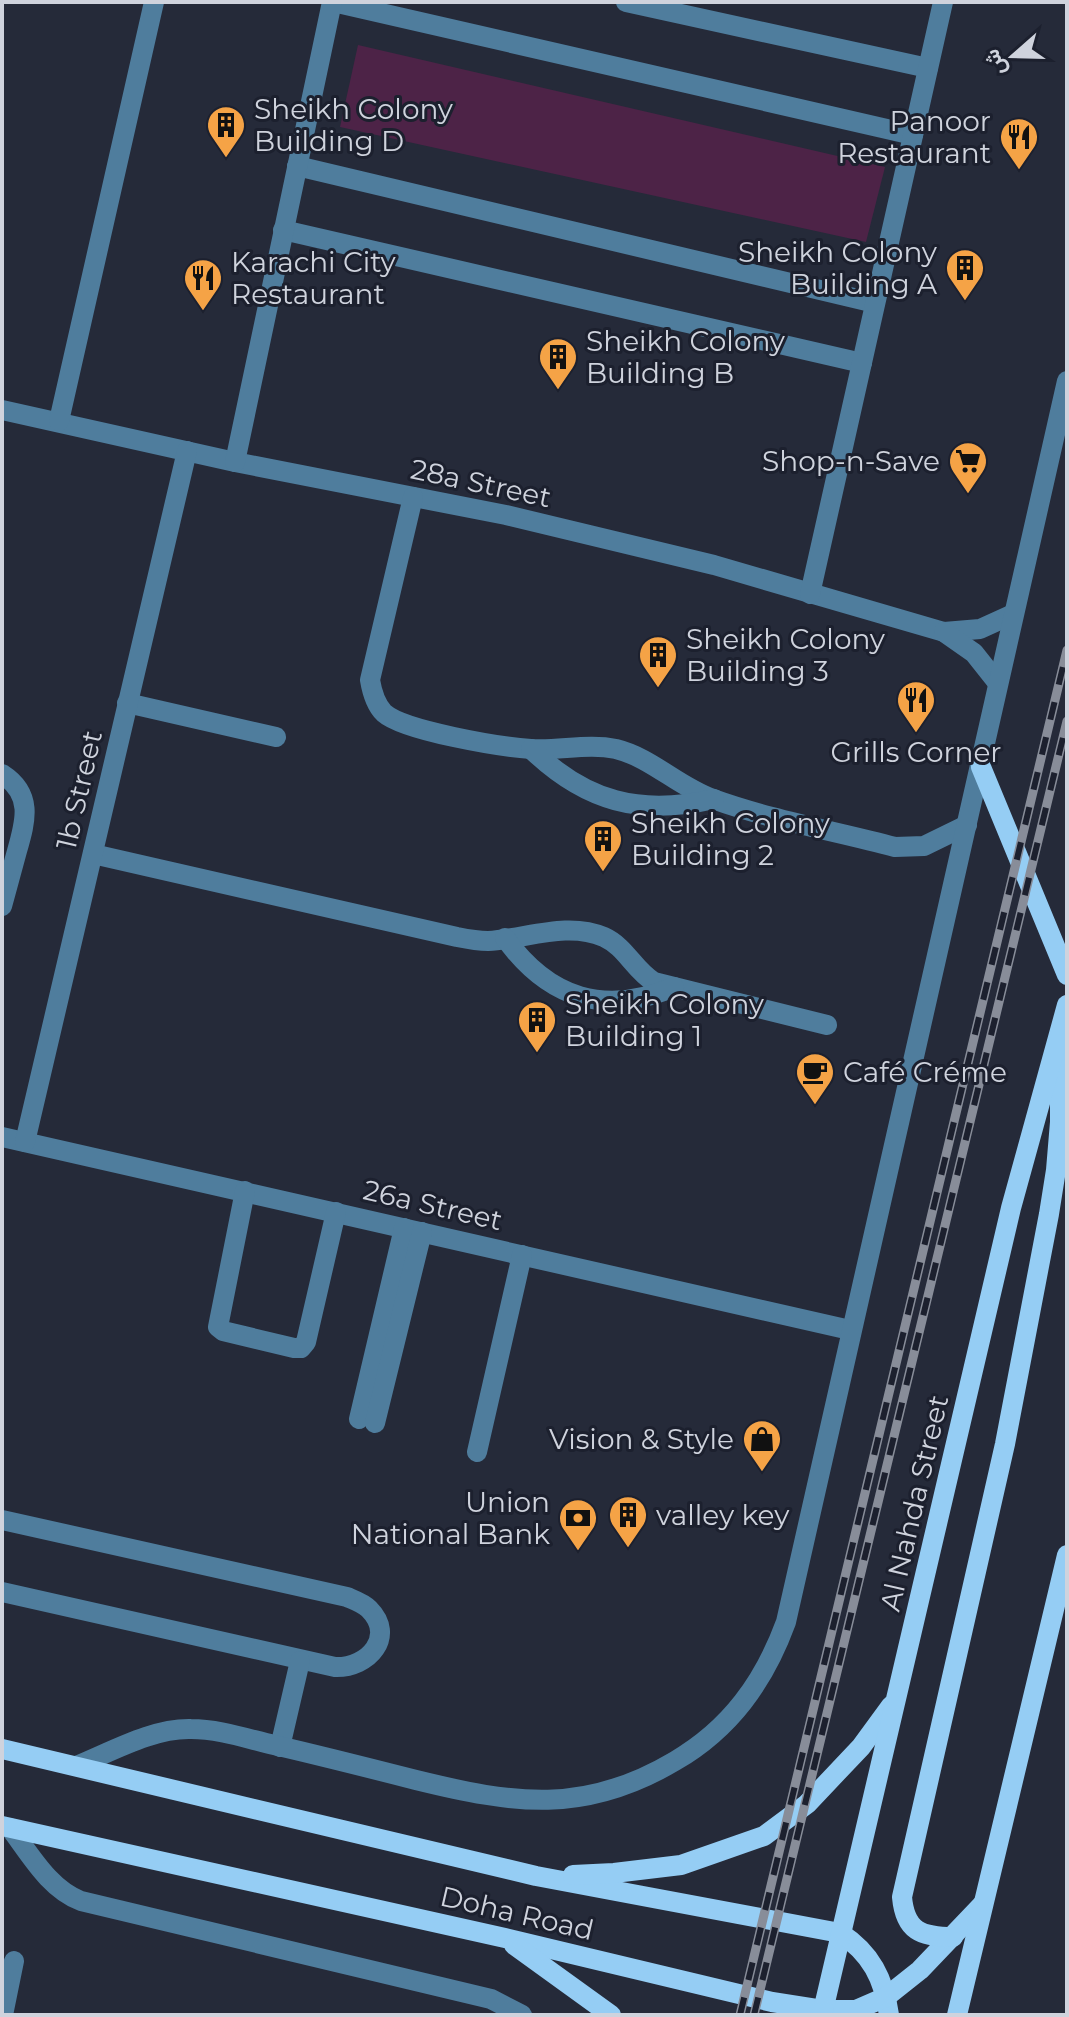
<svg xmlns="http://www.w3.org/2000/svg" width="1069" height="2017" viewBox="0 0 1069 2017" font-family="Montserrat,Vazirmatn,sans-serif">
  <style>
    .green { fill: #4d2347 }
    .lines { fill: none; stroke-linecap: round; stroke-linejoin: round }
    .minor { stroke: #4f7d9d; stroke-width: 20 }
    .major { stroke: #95cdf4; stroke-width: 20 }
    .rail-casing { stroke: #888d99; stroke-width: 9 }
    .rail { stroke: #1c202e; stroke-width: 6; stroke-dasharray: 18; stroke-linecap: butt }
    .labels { text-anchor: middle; stroke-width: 6; stroke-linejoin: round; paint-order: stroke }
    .poi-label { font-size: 28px; fill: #cfd3dd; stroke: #1c202e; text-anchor: start }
    .street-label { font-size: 28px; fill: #cfd3dd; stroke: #1c202e }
  </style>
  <rect width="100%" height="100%" fill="#252a39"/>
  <path class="green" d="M358,45l527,122 -19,75 -526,-115z"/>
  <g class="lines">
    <g class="minor">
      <path d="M333,2l580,133"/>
      <path d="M626,2l302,66"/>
      <path d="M297,166l578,137"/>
      <path d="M283,230l579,133"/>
      <path d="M2,410l233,52 271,53 208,50 230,67 36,-3 33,-15"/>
      <path d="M59,421l95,-419"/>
      <path d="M235,462l97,-460"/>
      <path d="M413,497l-43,183c2,12 5,24 14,33 20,18 117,34 147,36 28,2 57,-6 85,0 36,9 61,37 97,50 58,21 122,32 182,48l29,-1 43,-21"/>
      <path d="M810,594l133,-592"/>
      <path d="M944,632l30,21 23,29"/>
      <path d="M127,703l149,34"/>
      <path d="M531,749c55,53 109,67 183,50"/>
      <path d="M2,774c31,20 24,46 15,77 -5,18 -10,37 -15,55"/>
      <path d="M93,854l364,83c10,2 21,4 31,4 38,-2 79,-20 116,-4 22,10 30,33 50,45l173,43"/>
      <path d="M505,938c44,61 100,78 169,49"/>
      <path d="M2,1137l848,193"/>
      <path d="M25,1142l162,-691"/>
      <path d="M245,1191l-27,136 5,4 71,17h7l5,-6 30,-130"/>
      <path d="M359,1419l45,-191"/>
      <path d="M375,1423l47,-191"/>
      <path d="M477,1452l45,-197"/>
      <path d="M2,1520l345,77c7,3 16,6 22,12 27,27 0,59 -34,58l-333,-75"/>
      <path d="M280,1747l20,-86"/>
      <path d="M76,1766c35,-14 76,-38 115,-37 28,0 57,10 83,16 48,11 95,23 142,35 98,24 168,35 259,-19 55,-32 89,-79 111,-139l281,-1241"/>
      <path d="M10,1828c20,26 39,61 71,73l410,98 31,16"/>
      <path d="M3,2015l11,-54"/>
    </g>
    <g class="major">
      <path d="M981,767l86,208"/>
      <path d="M2,1749l534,127 304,57c31,20 44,46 49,82"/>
      <path d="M2,1826l503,112 267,64 51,8h33l30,-13 34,-27 63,-66"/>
      <path d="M573,1875l41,-2 67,-8 83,-29 43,-32 54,-57 30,-41"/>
      <path d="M953,1937c-32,0 -48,-6 -51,-40l103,-453 44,-230 7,-44 4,-48v-66"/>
      <path d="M514,1945l97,70"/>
      <path d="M822,2015l189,-807 56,-203"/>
      <path d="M957,2015l110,-460"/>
    </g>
    <defs>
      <g id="rail">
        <path d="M740,2015l327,-1365"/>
        <path d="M754,2015l313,-1294"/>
      </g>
    </defs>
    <use href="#rail" class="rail-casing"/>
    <use href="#rail" class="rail"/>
  </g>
  <defs>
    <symbol id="building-pin" viewBox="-11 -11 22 30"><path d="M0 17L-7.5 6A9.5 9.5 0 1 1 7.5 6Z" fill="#f5a346" stroke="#1c202e"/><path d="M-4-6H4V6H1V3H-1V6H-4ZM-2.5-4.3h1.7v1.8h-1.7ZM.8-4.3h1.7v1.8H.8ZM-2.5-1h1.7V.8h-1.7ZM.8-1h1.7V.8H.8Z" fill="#111"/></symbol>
    <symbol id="restaurant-pin" viewBox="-11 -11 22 30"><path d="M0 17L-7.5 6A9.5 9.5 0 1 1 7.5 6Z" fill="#f5a346" stroke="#1c202e"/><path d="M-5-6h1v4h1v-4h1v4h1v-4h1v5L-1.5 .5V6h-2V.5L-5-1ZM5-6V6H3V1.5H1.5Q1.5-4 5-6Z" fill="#111"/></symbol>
    <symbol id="supermarket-pin" viewBox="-11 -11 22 30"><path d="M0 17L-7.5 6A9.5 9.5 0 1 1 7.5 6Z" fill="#f5a346" stroke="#1c202e"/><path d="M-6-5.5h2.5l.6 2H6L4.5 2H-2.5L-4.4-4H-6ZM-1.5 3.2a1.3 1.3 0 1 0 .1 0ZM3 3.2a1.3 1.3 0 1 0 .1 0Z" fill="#111"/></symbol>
    <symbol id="cafe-pin" viewBox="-11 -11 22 30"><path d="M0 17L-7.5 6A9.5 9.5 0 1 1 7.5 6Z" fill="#f5a346" stroke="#1c202e"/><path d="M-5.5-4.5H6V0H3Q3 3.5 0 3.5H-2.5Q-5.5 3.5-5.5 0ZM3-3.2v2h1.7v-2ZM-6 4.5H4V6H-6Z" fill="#111"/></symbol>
    <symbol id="shop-pin" viewBox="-11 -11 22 30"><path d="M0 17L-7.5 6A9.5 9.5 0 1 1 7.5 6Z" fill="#f5a346" stroke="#1c202e"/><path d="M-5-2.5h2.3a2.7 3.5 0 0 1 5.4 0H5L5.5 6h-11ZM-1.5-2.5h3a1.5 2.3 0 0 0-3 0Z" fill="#111"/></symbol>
    <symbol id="bank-pin" viewBox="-11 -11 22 30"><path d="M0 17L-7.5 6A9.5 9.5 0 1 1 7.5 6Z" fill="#f5a346" stroke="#1c202e"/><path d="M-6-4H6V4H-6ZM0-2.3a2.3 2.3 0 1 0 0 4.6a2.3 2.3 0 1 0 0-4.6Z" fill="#111"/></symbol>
  </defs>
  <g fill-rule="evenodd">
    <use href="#building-pin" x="204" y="103" width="44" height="60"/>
    <use href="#restaurant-pin" x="997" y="115" width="44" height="60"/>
    <use href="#building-pin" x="943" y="246" width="44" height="60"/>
    <use href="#restaurant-pin" x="181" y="256" width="44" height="60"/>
    <use href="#building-pin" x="536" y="335" width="44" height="60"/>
    <use href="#supermarket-pin" x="946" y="439" width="44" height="60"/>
    <use href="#building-pin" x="636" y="633" width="44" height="60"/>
    <use href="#restaurant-pin" x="894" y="678" width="44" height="60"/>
    <use href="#building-pin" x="581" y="817" width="44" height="60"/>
    <use href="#building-pin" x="515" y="998" width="44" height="60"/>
    <use href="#cafe-pin" x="793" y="1050" width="44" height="60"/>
    <use href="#shop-pin" x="740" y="1417" width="44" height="60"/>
    <use href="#building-pin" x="606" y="1493" width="44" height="60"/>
    <use href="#bank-pin" x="556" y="1496" width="44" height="60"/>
  </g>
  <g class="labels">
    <g class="poi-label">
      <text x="254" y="119">Sheikh Colony<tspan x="254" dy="32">Building D</tspan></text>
      <text x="991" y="131" text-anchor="end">Panoor<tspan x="991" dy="32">Restaurant</tspan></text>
      <text x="937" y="262" text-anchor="end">Sheikh Colony<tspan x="937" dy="32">Building A</tspan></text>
      <text x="231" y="272">Karachi City<tspan x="231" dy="32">Restaurant</tspan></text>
      <text x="586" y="351">Sheikh Colony<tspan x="586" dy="32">Building B</tspan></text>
      <text x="940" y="471" text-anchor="end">Shop-n-Save</text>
      <text x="686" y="649">Sheikh Colony<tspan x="686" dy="32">Building 3</tspan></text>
      <text x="916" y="762" text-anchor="middle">Grills Corner</text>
      <text x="631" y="833">Sheikh Colony<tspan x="631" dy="32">Building 2</tspan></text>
      <text x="565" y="1014">Sheikh Colony<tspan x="565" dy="32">Building 1</tspan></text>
      <text x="843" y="1082">Café Créme</text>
      <text x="734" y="1449" text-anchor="end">Vision &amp; Style</text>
      <text x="550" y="1512" text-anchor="end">Union<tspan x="550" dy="32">National Bank</tspan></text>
      <text x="656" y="1525">valley key</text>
    </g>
    <g class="street-label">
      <text transform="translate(481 483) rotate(12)" y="10">28a Street</text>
      <text transform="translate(79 790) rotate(-77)" y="10">1b Street</text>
      <text transform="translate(433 1205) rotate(13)" y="10">26a Street</text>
      <text transform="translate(914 1503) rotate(-77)" y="10">Al Nahda Street</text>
      <text transform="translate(517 1913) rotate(13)" y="10">Doha Road</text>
    </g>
  </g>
  <rect width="1069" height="2017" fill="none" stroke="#cfd3dd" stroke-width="8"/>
  <g transform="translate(1013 56) rotate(250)" stroke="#1c202e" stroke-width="6" paint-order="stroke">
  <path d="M0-6L14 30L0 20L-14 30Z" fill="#cfd3dd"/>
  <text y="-12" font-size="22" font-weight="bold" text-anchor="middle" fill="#cfd3dd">ش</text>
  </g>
</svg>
